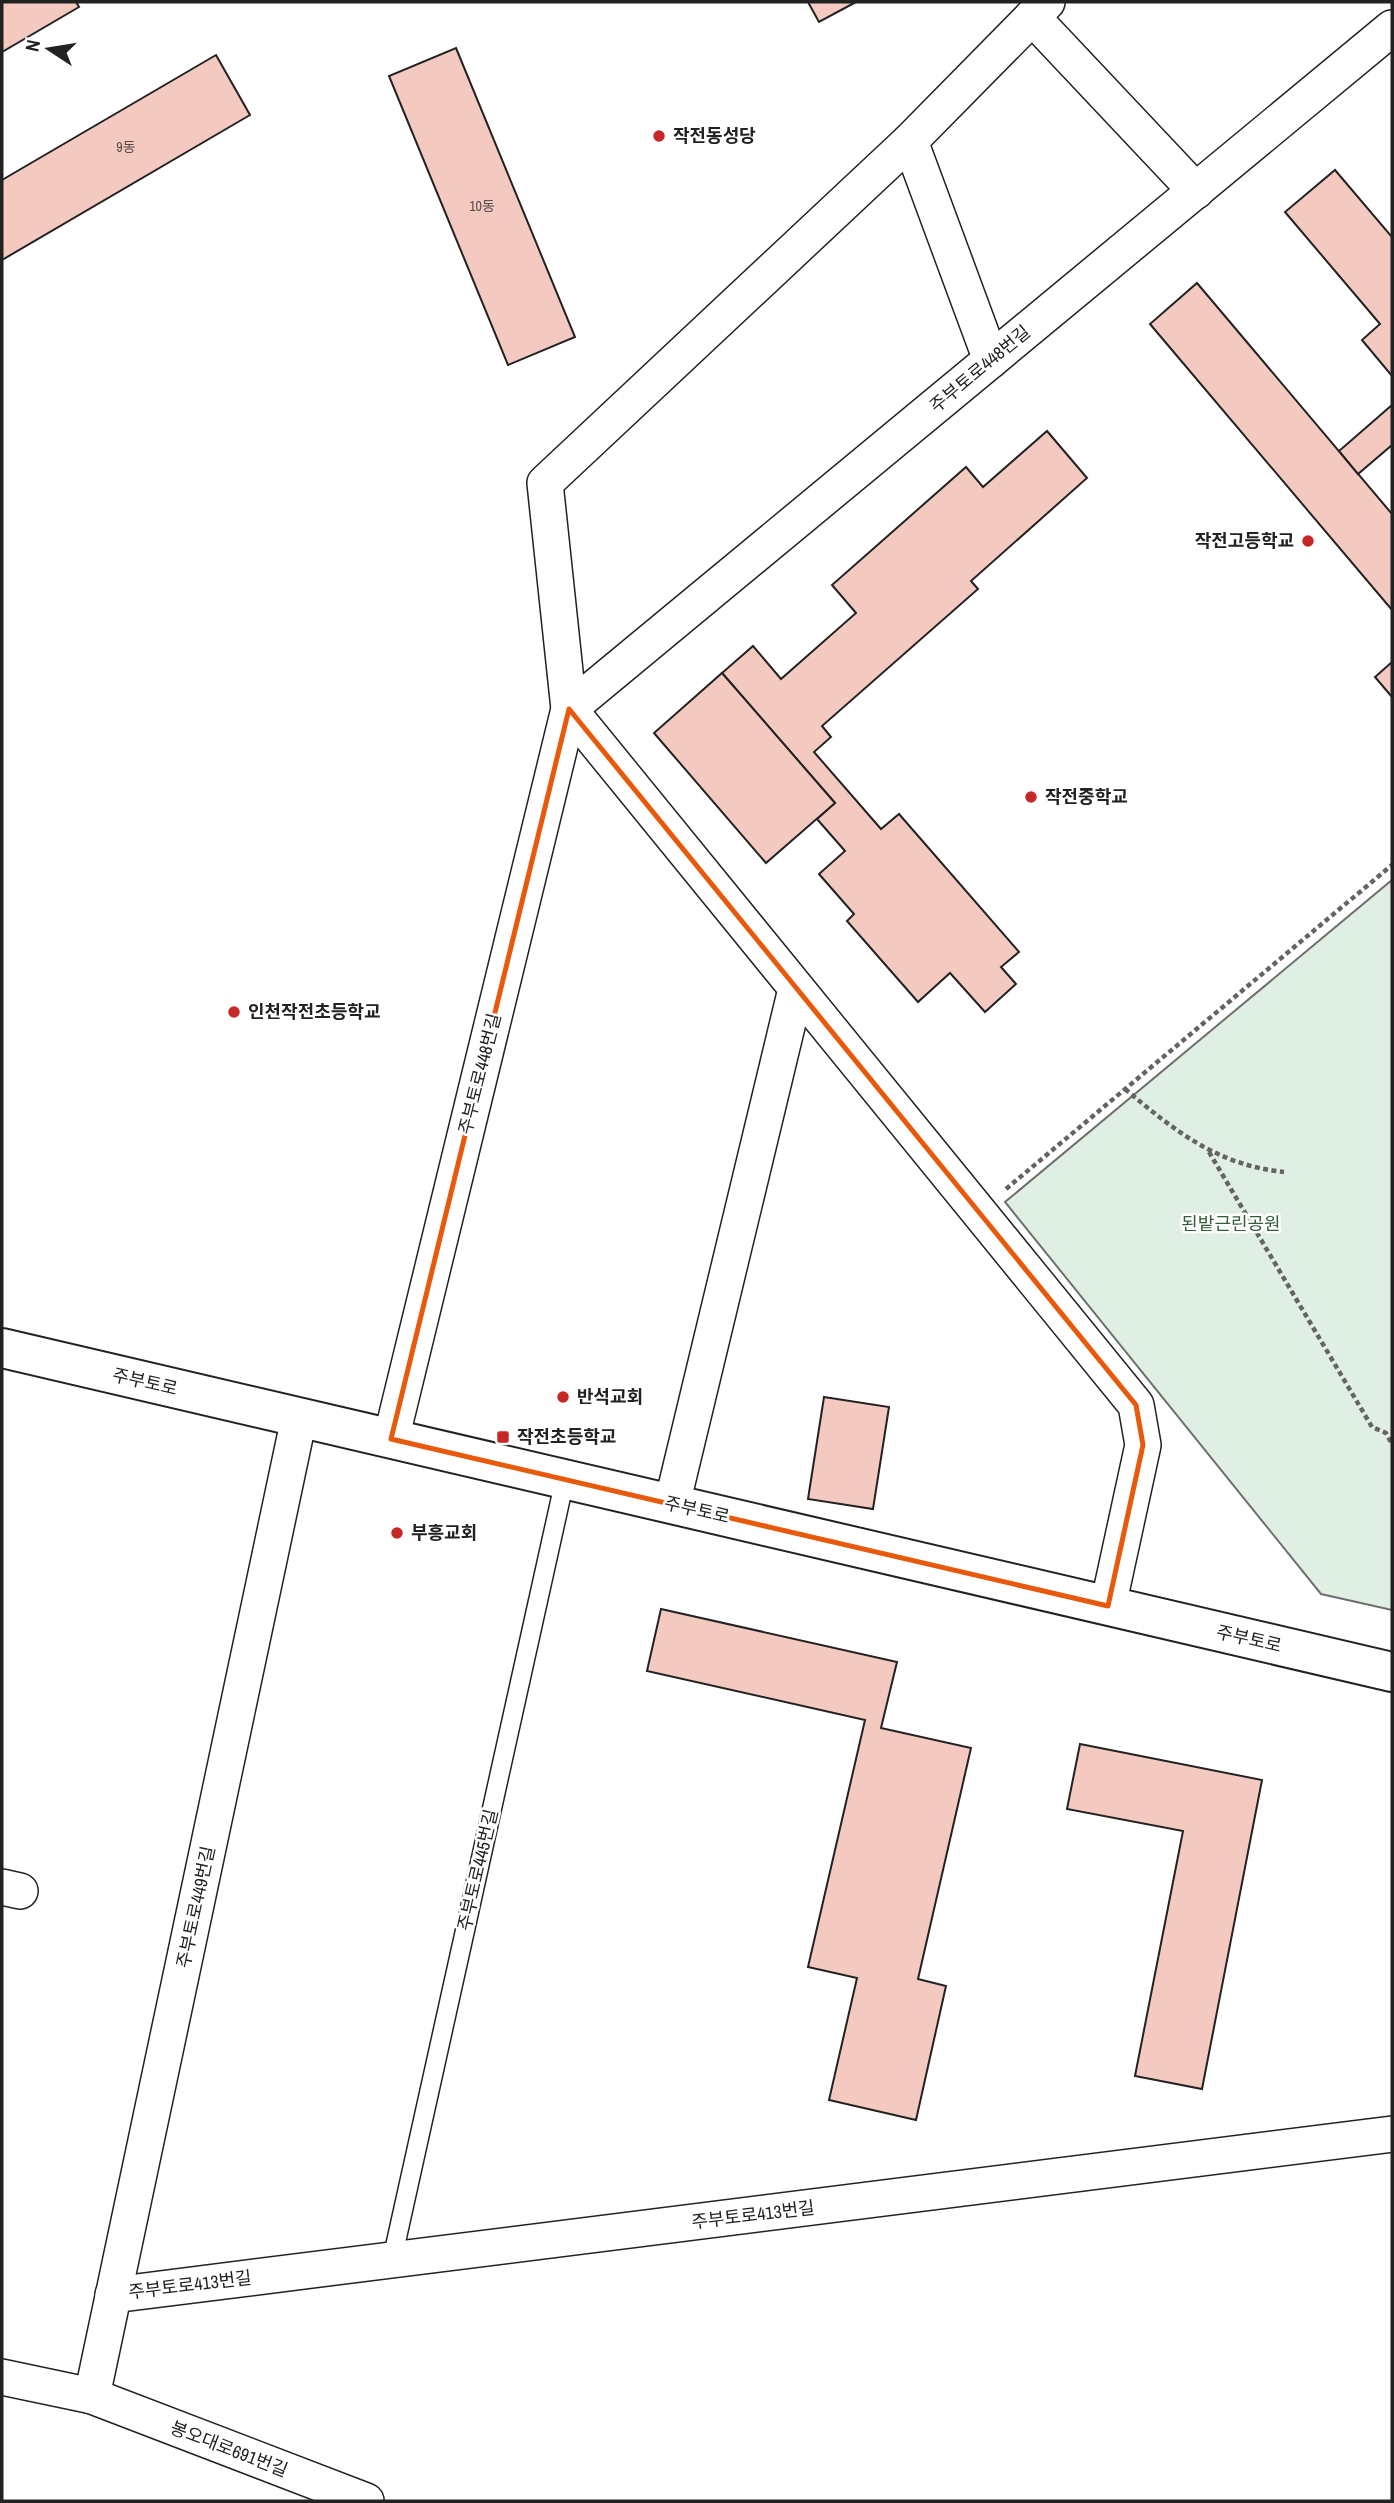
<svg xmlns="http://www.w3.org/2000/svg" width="1394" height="2503" viewBox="0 0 1394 2503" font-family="'Archivo Narrow','Noto Sans KR',sans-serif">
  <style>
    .green { fill: #e0efe3; stroke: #6f6f6f; stroke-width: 2 }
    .building { fill: #f3c9c0; stroke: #222; stroke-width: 2 }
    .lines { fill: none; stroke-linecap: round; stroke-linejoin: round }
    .lane-casing { stroke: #222; stroke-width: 21 }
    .street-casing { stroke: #222; stroke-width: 38 }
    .secondary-casing { stroke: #222; stroke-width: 42 }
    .path { stroke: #646464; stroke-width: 4.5; stroke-dasharray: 5 3.5; stroke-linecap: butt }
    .lane { stroke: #fff; stroke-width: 18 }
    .street { stroke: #fff; stroke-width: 35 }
    .secondary { stroke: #fff; stroke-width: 38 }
    .marked { fill: none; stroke: #e8590c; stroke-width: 5; stroke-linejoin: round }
    .poi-dot { fill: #c62828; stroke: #fff; stroke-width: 2.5 }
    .labels { text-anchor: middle; stroke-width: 5; stroke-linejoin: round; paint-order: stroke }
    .number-label { font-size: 14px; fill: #564c4a }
    .poi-label { font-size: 18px; font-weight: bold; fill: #222; stroke: #fff; text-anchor: start }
    .street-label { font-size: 18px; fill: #222; stroke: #fff }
    .park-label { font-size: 18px; fill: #2f5e38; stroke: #fff }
  </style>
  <rect width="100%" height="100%" fill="#fff"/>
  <path class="green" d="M1392,880v730l-71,-16 -316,-392z"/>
  <g class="building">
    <path d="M2,2h74l3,5 -77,45z"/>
    <path d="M808,2h48l-37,20z"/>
    <path d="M456,48l119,289 -67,28 -119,-289z"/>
    <path d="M216,55l34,60 -248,145v-80z"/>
    <path d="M1335,170l57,67v139l-30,-36 18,-16 -95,-112z"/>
    <path d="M1197,283l195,231v96l-242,-286z"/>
    <path d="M1392,405v40l-34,29 -19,-23z"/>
    <path d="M1047,431l40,47 -116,103 7,8 -156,137 9,11 -17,15 67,77 18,-15 120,138 -18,15 15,17 -31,28 -35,-39 -32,29 -71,-81 7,-7 -35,-40 26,-23 -28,-32 18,-16 -113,-130 31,-27 28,33 75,-66 -24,-28 134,-118 17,20z"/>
    <path d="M1392,662v35l-17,-20z"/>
    <path d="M722,673l113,130 -69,60 -112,-130z"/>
    <path d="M824,1397l65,10 -16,102 -65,-10z"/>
    <path d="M661,1609l236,53 -16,66 90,20 -53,231 28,7 -30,134 -87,-20 28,-122 -49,-11 57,-247 -218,-49z"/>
    <path d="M1080,1744l182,36 -60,309 -67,-13 48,-245 -116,-22z"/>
  </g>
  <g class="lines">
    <defs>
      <path id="lane" d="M392,2260l173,-781"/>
      <g id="street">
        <path d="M1047,2l-137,139 -365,342 24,226 567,696 7,40 -35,161"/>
        <path d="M1032,17l164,174"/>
        <path d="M910,141l81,219"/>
        <path d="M391,1439l178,-730 823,-681"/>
        <path d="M672,1504l124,-515"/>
        <path d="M2,1887l18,4"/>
        <path d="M113,2295l1279,-161"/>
        <path d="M2,2377l90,19 274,105"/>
        <path d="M92,2396l207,-978"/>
      </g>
      <path id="secondary" d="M2,1348l1390,324"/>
    </defs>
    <use href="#lane" class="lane-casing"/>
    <use href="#street" class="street-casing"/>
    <use href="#secondary" class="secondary-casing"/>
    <g class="path">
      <path d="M1125,1089c50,42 92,76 159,83"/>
      <path d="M1209,1152l163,275 14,6 6,11"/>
      <path d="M1006,1189l386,-324"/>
    </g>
    <use href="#lane" class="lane"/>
    <use href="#street" class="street"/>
    <use href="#secondary" class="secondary"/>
  </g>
  <path class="marked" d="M569,709l567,696 7,40 -35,161 -717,-167z"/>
  <g class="poi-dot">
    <circle cx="659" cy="136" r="7"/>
    <circle cx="1308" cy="541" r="7"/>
    <circle cx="1031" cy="797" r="7"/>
    <circle cx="234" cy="1012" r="7"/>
    <circle cx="563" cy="1397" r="7"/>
    <rect x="496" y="1430" width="14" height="14" rx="3.5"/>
    <circle cx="397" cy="1533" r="7"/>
  </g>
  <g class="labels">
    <g class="number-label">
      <text x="126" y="152">9동</text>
      <text x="482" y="211">10동</text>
    </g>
    <g class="poi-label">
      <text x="673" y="142">작전동성당</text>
      <text x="1294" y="547" text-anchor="end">작전고등학교</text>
      <text x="1045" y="803">작전중학교</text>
      <text x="248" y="1018">인천작전초등학교</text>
      <text x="577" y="1403">반석교회</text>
      <text x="517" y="1443">작전초등학교</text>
      <text x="411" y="1539">부흥교회</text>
    </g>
    <g class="street-label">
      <text transform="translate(980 369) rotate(-40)" y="6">주부토로448번길</text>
      <text transform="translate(480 1074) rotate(-76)" y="6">주부토로448번길</text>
      <text transform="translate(145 1382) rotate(13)" y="6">주부토로</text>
      <text transform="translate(697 1510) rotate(13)" y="6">주부토로</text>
      <text transform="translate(1249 1639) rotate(13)" y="6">주부토로</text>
      <text transform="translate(478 1870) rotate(-77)" y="6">주부토로445번길</text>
      <text transform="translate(196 1907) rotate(-78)" y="6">주부토로449번길</text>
      <text transform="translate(753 2215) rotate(-7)" y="6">주부토로413번길</text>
      <text transform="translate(190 2285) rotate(-7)" y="6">주부토로413번길</text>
      <text transform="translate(229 2449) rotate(21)" y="6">봉오대로691번길</text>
    </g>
    <g class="park-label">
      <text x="1231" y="1230">된밭근린공원</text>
    </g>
  </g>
  <rect width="1394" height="2503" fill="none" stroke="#222222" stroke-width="7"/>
  <g transform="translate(49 49) rotate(282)" stroke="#ffffff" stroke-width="5" paint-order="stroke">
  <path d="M0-5L12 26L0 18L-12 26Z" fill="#222222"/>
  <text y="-10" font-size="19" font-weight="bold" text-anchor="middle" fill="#222222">N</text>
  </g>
</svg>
